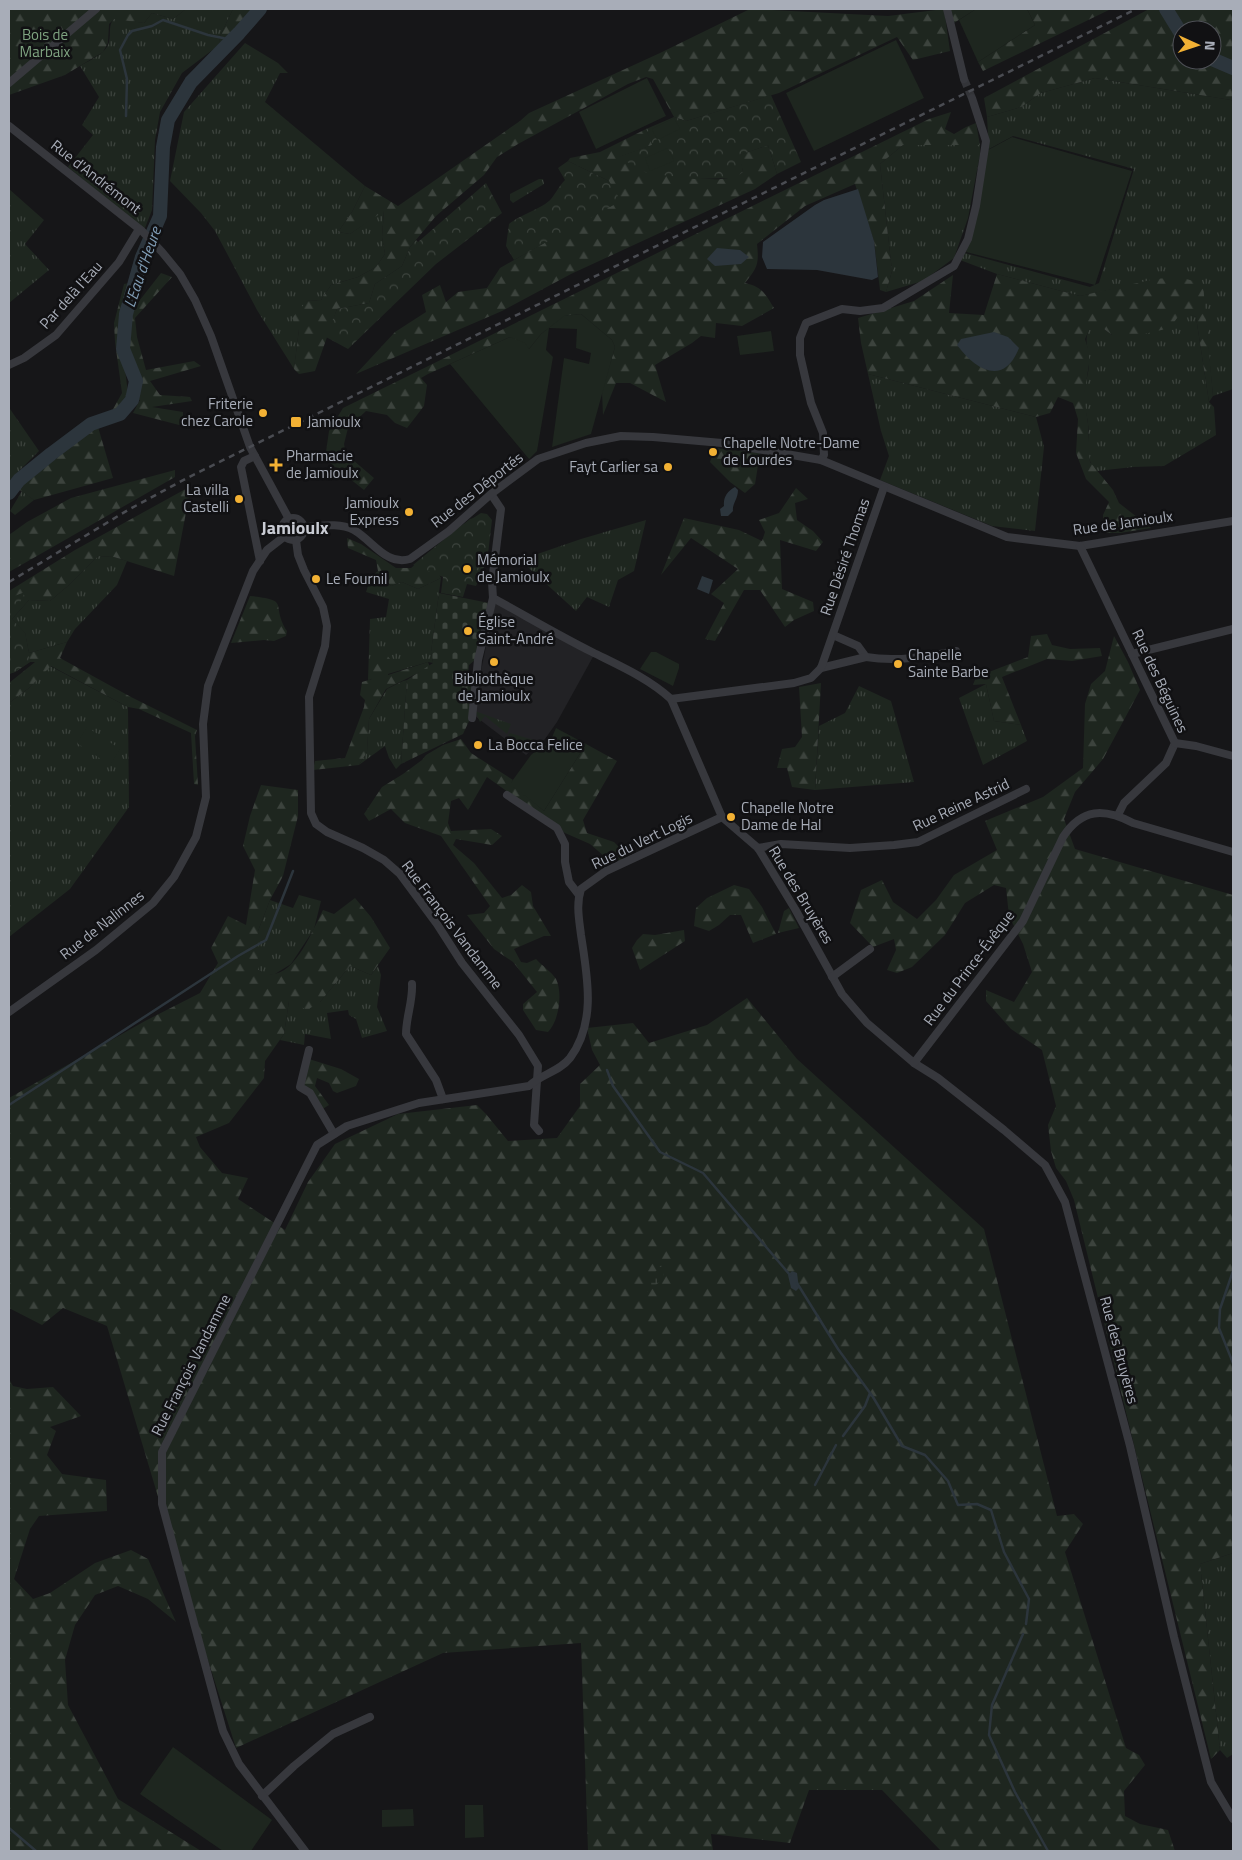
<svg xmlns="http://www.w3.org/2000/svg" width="1242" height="1860" viewBox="0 0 1242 1860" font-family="'Titillium Web',sans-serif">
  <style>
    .built { fill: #222225 }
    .grass { fill: url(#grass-tufts) }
    .forest { fill: url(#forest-firs); fill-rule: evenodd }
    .wetland { fill: url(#wetland-marsh) }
    .cemetery { fill: url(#cemetery-stones) }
    .park { fill: url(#park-crowns) }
    .garden { fill: #1e261f }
    .water { fill: #2c353c }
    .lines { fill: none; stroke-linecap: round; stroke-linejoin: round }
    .stream { stroke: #2c353c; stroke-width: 2.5 }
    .river { stroke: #2c353c; stroke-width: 14 }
    .minor-tunnel { stroke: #333438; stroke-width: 8; stroke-dasharray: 8 4; stroke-linecap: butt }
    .minor { stroke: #37383d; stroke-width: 8 }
    .rail { stroke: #4a4c52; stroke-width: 2.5; stroke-dasharray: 6 5; stroke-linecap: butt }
    .poi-dot { fill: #f2b134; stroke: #111113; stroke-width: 2 }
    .labels { text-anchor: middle; stroke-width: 5; stroke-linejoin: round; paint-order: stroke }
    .park-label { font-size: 15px; fill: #7fa381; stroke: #111113 }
    .street-label { font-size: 15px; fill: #a8adb8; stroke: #111113 }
    .poi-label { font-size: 15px; fill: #a8adb8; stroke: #111113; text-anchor: start }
    .water-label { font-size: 16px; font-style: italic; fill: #7f9bb3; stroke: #111113 }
    .quarter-label { font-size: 18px; font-weight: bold; fill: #c9ccd4; stroke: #111113 }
  </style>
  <defs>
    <pattern id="grass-tufts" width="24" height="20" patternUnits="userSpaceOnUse" patternTransform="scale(1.25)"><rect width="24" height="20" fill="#1e261f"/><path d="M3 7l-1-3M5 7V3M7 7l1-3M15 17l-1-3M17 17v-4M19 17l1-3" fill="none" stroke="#3c433d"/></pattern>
    <pattern id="forest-firs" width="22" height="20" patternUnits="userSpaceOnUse" patternTransform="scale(1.25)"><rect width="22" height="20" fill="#1e261f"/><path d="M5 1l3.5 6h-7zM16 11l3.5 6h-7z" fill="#3c433d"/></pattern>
    <pattern id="wetland-marsh" width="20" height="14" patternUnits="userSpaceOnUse" patternTransform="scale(1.25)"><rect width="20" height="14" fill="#1e261f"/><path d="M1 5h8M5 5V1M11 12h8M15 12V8" fill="none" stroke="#3c433d"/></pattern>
    <pattern id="cemetery-stones" width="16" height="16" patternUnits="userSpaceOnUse" patternTransform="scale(1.25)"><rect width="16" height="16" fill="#1e261f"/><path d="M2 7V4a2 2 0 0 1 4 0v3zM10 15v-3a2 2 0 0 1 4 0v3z" fill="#3c433d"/></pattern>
    <pattern id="park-crowns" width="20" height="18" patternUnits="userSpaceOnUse" patternTransform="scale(1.25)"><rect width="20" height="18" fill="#1e261f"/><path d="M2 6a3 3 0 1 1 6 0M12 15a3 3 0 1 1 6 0" fill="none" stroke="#3c433d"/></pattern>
  </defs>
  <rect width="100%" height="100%" fill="#161618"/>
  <path class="built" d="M495,602l99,53 -37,67 -12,17 -19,16 -51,-39 5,-40z"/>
  <g class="grass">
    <path d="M186,9h47l-13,27 -1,9 -37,28 -22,39 -5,28 -3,70 -7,18h-3l-74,-61 25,-32 -11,-10 17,-28 -19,-31c10,-6 26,-12 29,-24 2,-10 -1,-16 5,-24l30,5 8,-10 21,6z"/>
    <path d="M245,43l33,20 10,10h-8l-15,29 100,84 -13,26 -14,20 12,2 34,-24 -2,27 3,17 -9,13 -18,10 -27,8 -10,15 -14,1 -8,28 -5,40 -37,-59 -42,-79 -14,-18 -31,-32 14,-69z"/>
    <path d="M1095,78l136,22 2,3v286l-20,7 -11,-112 -89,5 -33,7 -83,-22 -37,-14 5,-7 125,34 9,-4 35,-114 -121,-33 -24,13 -2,-32 34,-10 20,-14z"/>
    <path d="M903,145h77v9l-12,64 -14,40 -31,23 -37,11 6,-21 -12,-107z"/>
    <path d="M539,179h4l1,5 -31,19 -3,-3v-6z"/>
    <path d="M9,189l35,31 -19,24 24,26 -40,33z"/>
    <path d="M1182,310l14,7 13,85 5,5 2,28 -52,31 -31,1 -36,4c-14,-12 -7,-31 -9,-47 -1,-10 -5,-21 -4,-31 1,-10 5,-20 5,-30 1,-15 -6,-19 0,-34h15l8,6z"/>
    <path d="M868,374l168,43 8,30 -9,84 -43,-5 -112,-46 9,-24 -8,-25z"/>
    <path d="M10,409l29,42 -30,30v-71z"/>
    <path d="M22,491l12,9 -19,15 -5,-4z"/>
    <path d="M646,520l-12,51 -16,9 -9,27 -22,-10 -11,14 -56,-51 61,-21z"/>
    <path d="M98,556l16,1 13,4 -10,24 -42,44 -8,13 -38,11 -4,-20 -13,-14 17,-19 21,1 19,-16z"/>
    <path d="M378,571l13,15 11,-4 16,7 23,-11 -10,74 2,11 -5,-1 -60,18 2,-61 16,-2 3,-18 -23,-7 5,-15z"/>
    <path d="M50,666l78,41 1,100 -59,82 -61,48v-234l20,-15z"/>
    <path d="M407,680l-6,84 -5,5 -7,-11 -4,-12 -26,19 8,-13 2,-33 18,-30 16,-8z"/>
    <path d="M986,684l8,37 27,4 6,16 -44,24 -24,-67z"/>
    <path d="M859,686l32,15 23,81 -99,8 4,-64 26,-13z"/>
    <path d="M475,711l36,13 -4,10 -22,-18 -5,6z"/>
    <path d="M510,733l30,9 -12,9 -20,-16z"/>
    <path d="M299,895l22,6 -7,28 -23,35 -16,10 -9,1 -8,-5v-39l12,-31 23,8z"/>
    <path d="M350,966l21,9 7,-9 3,9 -4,32 10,24 -25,7 -6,-19 -7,-4 -1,-5 -21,3 4,26 -26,-5 -1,11 -24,-5 4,-6 5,-33 31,1z"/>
    <path d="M1233,1553v201l-6,4 -7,-8 -20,-186z"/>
  </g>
  <g class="forest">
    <path d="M9,9h177l-13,10 -21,-6 -8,10 -30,-4 -5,5 -1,19 -5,9 -38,23 -56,20z"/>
    <path d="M233,9h24l-41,57 4,-30z"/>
    <path d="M750,9l138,7 56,-7 6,42 -37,9 -16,-23 -118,56 -93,28 -12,-4 -21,-38 -7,-2 -18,7 -110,60 -21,13 -13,18 -48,41 -26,31 -8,19 -27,18 -6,19 -32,6 -22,62 -16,3 -5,-5 5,-40 -7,-11 15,-17 14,-1 10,-15 27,-8 18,-10 9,-13 -3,-17 2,-26 -34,23 -12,-2 14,-20 13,-26 33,20 122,-85 9,-8 131,-60z"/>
    <path d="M949,9h27l-22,14z"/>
    <path d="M1027,9h84l-128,62 -5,-9 57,-37z"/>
    <path d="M1149,9h84v94l-2,-3 -136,-22 -54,15 -20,14 -34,10 -3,-19zM1182,30h30v30h-30z"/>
    <path d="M951,112l-6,17 9,5 12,-7 10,-4 4,22h-77l-23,19 12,107 -6,21 -6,-2 -6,-49 -19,-57 -50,22 -48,38c2,20 1,23 -12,39 17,4 20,10 29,25l-32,18 -26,-3 -1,15 -14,-2 -9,7 -37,22 11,37 -36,-19h-14l-13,32 -1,-24 13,-44 -3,-7 -31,-26 -16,2 -24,18 -12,15 -19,-12 -82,37 -7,4 6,7 -3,21 -17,22 -12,-5 -8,-8 -21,-4 -18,17 -4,16 2,10 28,24 -10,12 -39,-31 4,-28 14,-23 586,-289z"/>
    <path d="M646,129l7,16 -34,12c29,8 97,35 124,15l-4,-17 29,-10 9,29 -22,15 -184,85 -69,37 -146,63 39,-42 31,-20 -4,-17 18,-10 6,17 12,-10 29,-4 13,-20 51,-29 58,-58 -41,-20 2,-3 30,-6z"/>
    <path d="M161,273l11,4 -37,41 2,19 9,33 48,-9 7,5 -51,15 10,14 30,2 2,4 -40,6 31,5v14l-50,-13 7,-13h-10l3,-31 -6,-23 2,-32z"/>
    <path d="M997,274l83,22 75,-17 25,-2 23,7 10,112 -4,6 -13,-85 -14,-6 -12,17 -43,10 -15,-3 -8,-6 -15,1 -4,9 4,13v12l-5,32 4,28v22l2,16 23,28 6,13 32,25 -31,5h-17v-18l6,-13 -23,-23 -10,-26 2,-34 -5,-16 -15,-6 -8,16 -14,4 -168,-43 -7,-31 -3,-25 56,-17 39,-26 -4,38 35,2z"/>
    <path d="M129,283l-9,45 8,66 -11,19 -5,-2 10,-18 -7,-51 -1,-19 10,-39z"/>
    <path d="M98,427l15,51 -79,22 -17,-12 54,-46z"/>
    <path d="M715,448l45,5 -5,31 -10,9 -15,-11 -20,-20z"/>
    <path d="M175,470v7l-166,95v-37l18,-13 44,-24z"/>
    <path d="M191,486l-17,90 -60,-19 -16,-1 -29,29 -19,16 -21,-1 -17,19 13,14 4,20 38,-11 -7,16 71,39 66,33 -2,6 3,49 -4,-1 -3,-51 -52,-24 -11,-2 -77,-41 -22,22 -20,15v-20l26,-21h-5l-15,10 -6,2v-83l66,-41z"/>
    <path d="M796,488l12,11 -13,4 2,17 16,11 10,11 -7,9 -36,-11 2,49 31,13 1,9 -20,9 -9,7 -25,-37h-16l-29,51 -10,-2 19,-36 -13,-9 27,-25 -47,-31 -30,37 23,-57 55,12 23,11 3,-9 -6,-12 20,-7z"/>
    <path d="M480,517l-48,44 9,17 -23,11 -16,-7 -11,4 -13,-15 -2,-11 -28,-12 -1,-10 14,6 35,24h15l59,-49z"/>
    <path d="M250,596c42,4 20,8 37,35l-1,5 -12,5 -10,-1 -33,3z"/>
    <path d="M1047,634l5,11 18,4 30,-1 2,8 -30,5 -25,-2 -45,18 19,48 -27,-4 -8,-37 -13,1 3,-8 52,-20 3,-21z"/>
    <path d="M1114,636l14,26 12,28 -37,69 -28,33 -11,27 11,30 158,46v658l-33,11 20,186 -9,9 -137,-559 -8,-19 -10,-13 -5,-17 -3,-26 8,-19 -14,-56 -31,-21 -25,-28v-11l28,12 18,-30 -9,-28 -14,-28 -3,-28 -12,-3 -29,18 -20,32 -33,32 -15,6 -10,-3 9,-20 -2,-11 -21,8 -23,-24 11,-33 21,-10 11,22 24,17 19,-19 18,-25 43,-25 -12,-29 58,-24 40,-29 2,-64 6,-20 14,-13z"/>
    <path d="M382,650l8,9 -2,16 40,-13 2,5 -44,22 -17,30 -2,33 -8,13 -46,5 2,-9 30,-3 19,-51 1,-7 -5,-5 2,-13 10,-3 3,-27z"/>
    <path d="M821,683l-6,107 -23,-3 -5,-19h-10l5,-19 13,-2 7,-10 -3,-50z"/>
    <path d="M461,739l10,14 42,27 -2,3 33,28 42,-67 31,17 -34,59 4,13 27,9 15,15 -17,6 -22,-19 -25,-11 -78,-56 -19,33 -9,-12 -8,3 -3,22 3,8 40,-2 11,7 -10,9 -36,-6 -3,6 21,18 28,35 9,-3 11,-10 9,7 2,14 18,30h-7l-30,13 7,13 6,1 9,-4c5,6 16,13 20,20 7,14 3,42 -8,53l-12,-2 -13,-20v-6l14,-12 -24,-30 -19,-13 -27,-34 17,-2 6,-7 -49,-70 -36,-13 -14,-14 -22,12 -5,-7 18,-27 21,-13 19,-14 4,-5 17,-10z"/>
    <path d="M261,785l37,5v26l-15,60 -13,24 -12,31v39c32,20 53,-37 65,-60l11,4 21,-16 16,19 19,31 -19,27 -21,-9 -30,36 -13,8 -18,-9 -5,33 -19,27 -1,17 -35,45 -33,14 4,10 22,26 26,5 -10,21 47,31 23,-48 27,-38 63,-30 79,-9 9,9 22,27 49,-3 23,-32v-22l20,-19 -8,-15 -5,-22 46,-5 16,20 58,-18 40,-27 50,61 187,170 73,287 17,-2 9,10 -18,28 61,196 13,7 6,10 -21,26 1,25 15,8 28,6 7,21h-234l-59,-61h-73l-19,53 -79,-9 2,17h-125l-7,-208 -138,10 -207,95 -45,-141 -84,-281 -44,-18 -21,17 -33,-17v-210l136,-77 55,-28 18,-30 -7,-15 17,-32 18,9 9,-55 -12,-24 7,-30z"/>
    <path d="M734,885l15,4 13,18 14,27 -23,9 -12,-28h-11l-11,10 -10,6 -15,-5 2,-18 11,-10z"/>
    <path d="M789,908l10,20 -21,5 6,-22z"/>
    <path d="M684,930l1,11 -45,29 -8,-22 5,-8 6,-6 12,1z"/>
    <path d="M309,1059l32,10 18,10 -3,7 -19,7 -4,-2 -4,-8 -12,-5 -2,8 14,19 -8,5 -19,-28z"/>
    <path d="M9,1379l4,7 14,3 26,-2 28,29 -31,11 6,4 -9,24 15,19 44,6 1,31 -68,5 -9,13 -16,50 19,20 17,-6 45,-30 36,-13 17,9 28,63 -28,-23 -30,-13 -23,9 -20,30 -10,35 3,45 50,94 83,52h-192z"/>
  </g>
  <path class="wetland" d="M662,1264l2,10 -3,7 -14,11 6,-17z"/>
  <path class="cemetery" d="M439,593l50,10 -14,57 -6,5 -1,10 6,2 -4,42 -7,15 -62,30 6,-84 26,-17 -2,-11z"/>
  <g class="park">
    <path d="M771,95l30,67 -24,12 -9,-29 -28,10 3,17 -8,6 -41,1 -47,-6 -29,-16 34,-12 -6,-16 28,-12 12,4z"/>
    <path d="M568,161l41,20 12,20 -107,59 -8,-14 3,-22c11,-9 34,-16 42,-25 5,-6 8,-13 14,-19l-7,-12z"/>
    <path d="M486,183l16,30 -66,51 -88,85 -22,-12 11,-28 32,-6 6,-19 27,-18 8,-19 6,-7 2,2z"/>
    <path d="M481,513l6,1 5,6 -5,43 -2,1 -9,22 -9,-2 -4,13 -22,-4 2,-16 -30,-12 46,-38z"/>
    <path d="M25,592l-13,27 13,14 5,29 -15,10 -6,2v-76z"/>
  </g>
  <g class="garden">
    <path d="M976,9h51l8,16 -57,37 -19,-42z"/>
    <path d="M896,40l28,58 -110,53 -28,-58z"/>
    <path d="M647,78l19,38 -70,33 -17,-37z"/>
    <path d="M674,118l6,11 -23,11 -5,-11z"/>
    <path d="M1012,137l120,34 -37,114 -129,-33 22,-102z"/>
    <path d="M668,148l6,13 -24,10 -5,-13z"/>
    <path d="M581,314l31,26 3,7 -24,87 -39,13 12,-89 25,6 2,-11 -15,-5 1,-19 -28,-1 -3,22 7,7 -16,94 -8,8 -79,-95 60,-27 15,6 4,6 12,-15 23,-18z"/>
    <path d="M771,331l3,20 -34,4 -3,-19z"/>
    <path d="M651,652h5l23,12v4l-6,18 -33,-17z"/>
    <path d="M87,727l33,22 -10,16 -33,-22z"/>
    <path d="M556,728l30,16 -42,67 -34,-27 21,-29 7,-6 11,-5z"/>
    <path d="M173,1747l99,73 -21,31h-28l-83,-57z"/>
    <path d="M465,1805h18l1,32 -19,1z"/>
    <path d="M413,1809l1,17 -32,1v-17z"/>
  </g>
  <g class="water">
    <path d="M858,189l16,52 4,36 -6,3 -55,-10 -50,-1 -5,-12 1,-15 52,-37 9,-5z"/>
    <path d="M717,248l23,2 9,7 -8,7 -26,2 -8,-7z"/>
    <path d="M994,332l14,5 11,11c-15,38 -43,23 -62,-3l4,-6z"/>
    <path d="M735,487l3,3c0,9 -6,14 -5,21l-5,5h-7l-1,-7 4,-3c-1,-8 3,-15 11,-19z"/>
    <path d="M702,576l11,4 -4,14 -12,-5z"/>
    <path d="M792,1271l5,2 2,15 -3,3 -5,-3 -3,-13z"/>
  </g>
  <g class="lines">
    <g class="stream">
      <path d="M126,116l1,-37 -7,-29 8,-15 4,-4 20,-5 11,-6 45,15 25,5"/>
      <path d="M607,1070l6,16 47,66 43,21 87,102"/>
      <path d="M9,1105l229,-149 28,-16 27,-69"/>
      <path d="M1233,1271l-13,38 -1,19 14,35"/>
      <path d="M797,1283l41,66 35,48 29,49 23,9 23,26 10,24 19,-1 14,6 13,42 25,47 -3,25"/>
      <path d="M843,1436l22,-30 5,-13"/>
      <path d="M815,1485l21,-40"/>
      <path d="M1023,1634l-31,71 -3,30 26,57 33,59"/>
      <path d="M9,1828l27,23"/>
    </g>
    <g class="river">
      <path d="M1166,9l16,26"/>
      <path d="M1212,59l21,9"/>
      <path d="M9,493l10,-13 32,-26 40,-30 29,-10 12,-14 4,-19 -13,-32 3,-35 16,-57 18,-41 3,-69 5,-27 23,-38 48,-49 21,-24"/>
    </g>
    <path class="minor-tunnel" d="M964,79l8,19"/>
    <g class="minor">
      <path d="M947,9l17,70"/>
      <path d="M9,83l87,-74"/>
      <path d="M9,126l133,105 20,21 18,22 15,26 16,36 39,111 39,72"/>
      <path d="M9,365l15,-7 32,-23 63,-73 20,-33"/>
      <path d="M255,456l-11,5 -3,6 19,94"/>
      <path d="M821,460l3,-5 -1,-22 -12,-30 -11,-48v-17l6,-15 36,-14 18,2 23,-3 71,-42 14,-27 8,-33 10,-65 -14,-43"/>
      <path d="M491,494l10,15 -9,73 1,16c33,18 65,37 99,54 28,14 56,26 79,47l51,118 36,31 37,61 47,85 25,29 47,40 24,15 66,52 41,35 20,37 65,244 44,191 37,145 22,37"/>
      <circle cx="293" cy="529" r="11"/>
      <path d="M304,527c16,-1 35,-5 50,3 19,11 32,36 56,29l39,-28 42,-37 47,-35 48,-16 35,-7 32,1 69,6 99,17 186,77 73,9 153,-25"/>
      <path d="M296,540l2,15 6,15 19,37 4,19 -2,20 -16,51 2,116 5,11 11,8 36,16 21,12 16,14 37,50 25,39 57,72 19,31 -4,59 5,6"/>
      <path d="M1080,546l95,197 -9,20 -42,40 -6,12"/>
      <path d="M833,635l25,11 8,11c30,5 60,0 90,-6"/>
      <path d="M1132,654l101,-25"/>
      <path d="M821,668l45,-11"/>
      <path d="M671,699l123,-16 17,-5 10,-10 63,-181"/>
      <path d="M472,718l6,-58 15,-62"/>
      <path d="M1175,743l21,3 37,10"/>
      <path d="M507,795l50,33 8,16v18l4,20 10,13"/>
      <path d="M758,848l23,-4 69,4 44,-3 24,-3 108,-53"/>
      <path d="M832,977l38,-28"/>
      <path d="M412,984c1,17 -6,33 -6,50l30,46 7,19"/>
      <path d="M9,1012l87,-62 57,-47 21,-26 22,-40 10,-40 -3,-73 5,-38 45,-115 14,-21 18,-14"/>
      <path d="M309,1050l-9,37 10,6 24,41"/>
      <path d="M914,1063l109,-142 40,-84c19,-29 41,-29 70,-14l100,29"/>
      <path d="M262,1796l32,-30 39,-32 37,-17"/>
      <path d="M305,1851l-66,-87 -16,-33 -61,-227v-52l155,-307 30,-19 72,-23 110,-17c12,-12 30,-14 41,-28 27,-36 17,-83 11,-123 -2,-16 -5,-31 0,-46l25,-18 116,-54"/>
    </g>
    <path class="rail" d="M9,582l119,-72 59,-32 949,-469"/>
  </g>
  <g class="poi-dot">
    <circle cx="263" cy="413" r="5"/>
    <rect x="290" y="416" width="12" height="12" rx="2.5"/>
    <circle cx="713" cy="452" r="5"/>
    <path d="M273.5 457.5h5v5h5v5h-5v5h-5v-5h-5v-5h5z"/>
    <circle cx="668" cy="467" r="5"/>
    <circle cx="239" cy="499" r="5"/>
    <circle cx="409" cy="512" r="5"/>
    <circle cx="467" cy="569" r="5"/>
    <circle cx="316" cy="579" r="5"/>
    <circle cx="468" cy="631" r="5"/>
    <circle cx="494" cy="662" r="5"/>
    <circle cx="898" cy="664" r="5"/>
    <circle cx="478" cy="745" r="5"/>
    <circle cx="731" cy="817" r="5"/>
  </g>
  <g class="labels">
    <g class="park-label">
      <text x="45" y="40">Bois de<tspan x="45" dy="17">Marbaix</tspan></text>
    </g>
    <g class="street-label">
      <text transform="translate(96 177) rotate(38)" y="5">Rue d'Andrémont</text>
      <text transform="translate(71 295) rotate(-48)" y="5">Par delà l'Eau</text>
      <text transform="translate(477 490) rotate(-38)" y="5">Rue des Déportés</text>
      <text transform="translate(1123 523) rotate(-8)" y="5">Rue de Jamioulx</text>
      <text transform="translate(845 557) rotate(-71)" y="5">Rue Désiré Thomas</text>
      <text transform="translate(1160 681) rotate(65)" y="5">Rue des Béguines</text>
      <text transform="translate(961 805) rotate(-25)" y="5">Rue Reine Astrid</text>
      <text transform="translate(642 841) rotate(-26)" y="5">Rue du Vert Logis</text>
      <text transform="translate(801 895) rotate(59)" y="5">Rue des Bruyères</text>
      <text transform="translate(102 925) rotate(-38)" y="5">Rue de Nalinnes</text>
      <text transform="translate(452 925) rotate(53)" y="5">Rue François Vandamme</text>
      <text transform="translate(969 968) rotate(-53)" y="5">Rue du Prince-Évêque</text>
      <text transform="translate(1119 1350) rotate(75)" y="5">Rue des Bruyères</text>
      <text transform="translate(191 1365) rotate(-63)" y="5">Rue François Vandamme</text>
    </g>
    <g class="poi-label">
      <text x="253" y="409" text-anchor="end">Friterie<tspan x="253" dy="17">chez Carole</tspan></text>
      <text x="307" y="427">Jamioulx</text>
      <text x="723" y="448">Chapelle Notre-Dame<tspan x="723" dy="17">de Lourdes</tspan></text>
      <text x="286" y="461">Pharmacie<tspan x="286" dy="17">de Jamioulx</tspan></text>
      <text x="658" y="472" text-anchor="end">Fayt Carlier sa</text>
      <text x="229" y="495" text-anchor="end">La villa<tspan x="229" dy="17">Castelli</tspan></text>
      <text x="399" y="508" text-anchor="end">Jamioulx<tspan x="399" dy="17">Express</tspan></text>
      <text x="477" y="565">Mémorial<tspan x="477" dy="17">de Jamioulx</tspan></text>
      <text x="326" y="584">Le Fournil</text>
      <text x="478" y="627">Église<tspan x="478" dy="17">Saint-André</tspan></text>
      <text x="908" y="660">Chapelle<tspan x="908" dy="17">Sainte Barbe</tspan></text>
      <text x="494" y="684" text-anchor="middle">Bibliothèque<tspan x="494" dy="17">de Jamioulx</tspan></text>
      <text x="488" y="750">La Bocca Felice</text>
      <text x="741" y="813">Chapelle Notre<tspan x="741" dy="17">Dame de Hal</tspan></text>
    </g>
    <g class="water-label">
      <text transform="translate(142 267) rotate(-71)" y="6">L'Eau d'Heure</text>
    </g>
    <g class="quarter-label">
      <text x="295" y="534">Jamioulx</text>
    </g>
  </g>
  <rect width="1242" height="1860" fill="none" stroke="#a8adb8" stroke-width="20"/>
  <g transform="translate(1197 45) rotate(93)"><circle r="24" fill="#111113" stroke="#4d4f55"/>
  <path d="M0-4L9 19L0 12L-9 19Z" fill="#f2b134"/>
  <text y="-8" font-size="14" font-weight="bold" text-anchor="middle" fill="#a8adb8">N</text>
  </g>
</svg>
